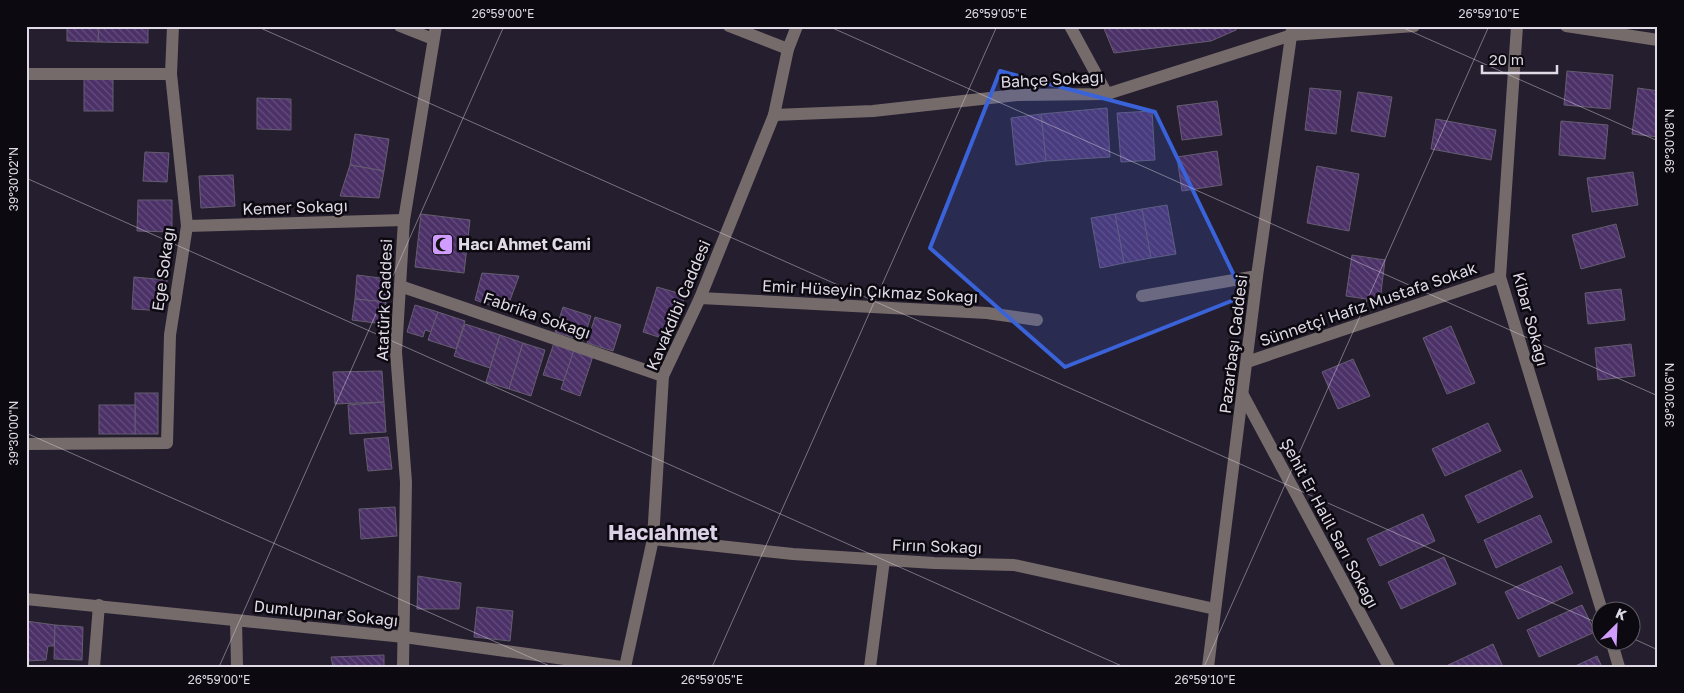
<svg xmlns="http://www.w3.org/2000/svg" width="1684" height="693" viewBox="0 0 1684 693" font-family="'Golos Text',sans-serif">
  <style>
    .building { fill: url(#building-back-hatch); stroke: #655d70 }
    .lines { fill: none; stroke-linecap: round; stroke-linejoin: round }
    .minor { stroke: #766b6b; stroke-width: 12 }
    .marked { fill: #3a63da; fill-opacity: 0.2; stroke: #3a63da; stroke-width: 4; stroke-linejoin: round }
    .ticks { fill: none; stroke: #dfdae5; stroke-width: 1; stroke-opacity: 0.45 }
    .labels { text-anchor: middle; stroke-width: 5; stroke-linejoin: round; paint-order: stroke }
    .street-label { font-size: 16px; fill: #dfdae5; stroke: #0d0911 }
    .poi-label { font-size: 16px; font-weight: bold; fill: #dfdae5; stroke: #0d0911; text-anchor: start }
    .district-label { font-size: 21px; font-weight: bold; fill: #dad1e7; stroke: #0d0911 }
    .neatline { fill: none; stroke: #dfdae5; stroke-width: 2 }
    .ticks-label { font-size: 12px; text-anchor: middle; fill: #dfdae5 }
  </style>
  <defs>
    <pattern id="building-back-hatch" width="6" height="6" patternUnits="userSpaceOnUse" patternTransform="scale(1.25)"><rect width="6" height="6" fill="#4b3167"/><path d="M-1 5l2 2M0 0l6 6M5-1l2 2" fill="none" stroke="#644e7d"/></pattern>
  </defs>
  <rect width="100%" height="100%" fill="#251e2e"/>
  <g class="building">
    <path d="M67,26h32l-1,16 -31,-1z"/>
    <path d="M99,26h49v17l-50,-1z"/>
    <path d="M1103,26h134l-1,4 -25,11 -97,12z"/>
    <path d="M1567,71l46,4 -3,34 -46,-4z"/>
    <rect x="84" y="78" width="29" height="33"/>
    <path d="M1310,88l31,3 -5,43 -31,-4z"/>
    <path d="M1638,88l20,3v46l-26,-3z"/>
    <path d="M1358,92l34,5 -7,40 -34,-6z"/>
    <path d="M257,98l34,1v31l-34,-1z"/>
    <path d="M1217,101l5,34 -40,5 -5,-34z"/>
    <path d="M1107,108l3,49 -64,4 -5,-47z"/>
    <path d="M1152,111l3,49 -34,2 -4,-49z"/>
    <path d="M1041,114l5,47 -30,4 -5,-47z"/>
    <path d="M1436,119l60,11 -5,30 -60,-11z"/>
    <path d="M1561,121l47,4 -3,34 -46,-4z"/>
    <path d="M355,134l34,5 -5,32 -34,-6z"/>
    <path d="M1217,151l5,34 -40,6 -5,-34z"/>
    <path d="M145,152l24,1 -2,29 -24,-1z"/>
    <path d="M350,165l34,6 -5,27 -39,-2z"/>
    <path d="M1317,166l42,8 -10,57 -42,-8z"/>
    <path d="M1633,172l5,33 -46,7 -5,-34z"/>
    <path d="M233,175l2,31 -34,2 -2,-32z"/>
    <path d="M138,200h34v32l-35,-1z"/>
    <path d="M1167,205l9,49 -25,4 -9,-49z"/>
    <path d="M1142,209l9,49 -27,5 -9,-49z"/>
    <path d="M421,214l49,6 -6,53 -49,-6z"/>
    <path d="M1115,214l9,49 -24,5 -9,-50z"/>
    <path d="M1616,224l9,33 -44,12 -9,-34z"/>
    <path d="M1352,255l33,5 -5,41 -34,-5z"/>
    <path d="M482,273l37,3 -13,35 -31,-11z"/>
    <path d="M357,275l31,4 -2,23 -31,-3z"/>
    <path d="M134,277l33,3 -2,31 -33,-2z"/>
    <path d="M657,287l28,8 -14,46 -28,-9z"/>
    <path d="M1621,289l4,31 -37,4 -3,-31z"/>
    <path d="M355,299l31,3 -3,22 -31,-4z"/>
    <path d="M415,305l23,7 -7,20 -6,-2 -2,7 -16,-5z"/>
    <path d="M563,307l28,9 -8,25 -28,-9z"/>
    <path d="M438,312l27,9 -9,28 -28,-9z"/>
    <path d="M595,317l26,8 -8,26 -26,-8z"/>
    <path d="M465,324l35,11 -10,33 -36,-12z"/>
    <path d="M1451,326l24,57 -28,11 -24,-56z"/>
    <path d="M500,335l23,8 -14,46 -23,-7z"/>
    <path d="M523,343l22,7 -14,46 -22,-7z"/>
    <path d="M554,343l20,7 -10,31 -21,-6z"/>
    <path d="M1631,344l4,32 -37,4 -3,-32z"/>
    <path d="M574,350l19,6 -13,40 -19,-7z"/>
    <path d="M1353,359l17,37 -32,13 -16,-37z"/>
    <path d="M382,371l2,31 -49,2 -2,-32z"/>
    <rect x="135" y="393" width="23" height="41"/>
    <path d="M384,402l2,30 -36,2 -2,-29z"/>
    <rect x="99" y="405" width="36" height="29"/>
    <path d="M1488,423l13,28 -56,25 -13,-27z"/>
    <path d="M388,437l4,32 -24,2 -4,-32z"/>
    <path d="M1521,470l12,27 -55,26 -13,-27z"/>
    <path d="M395,507l2,29 -36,3 -2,-30z"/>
    <path d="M1423,514l12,27 -55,25 -13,-27z"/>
    <path d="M1540,515l12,27 -56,26 -12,-28z"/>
    <path d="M1444,557l12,27 -55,25 -13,-27z"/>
    <path d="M1561,566l12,27 -55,26 -13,-27z"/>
    <path d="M418,576l43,7 -2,26h-42z"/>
    <path d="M1582,605l13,27 -56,25 -12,-27z"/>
    <path d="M477,607l36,4 -3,30 -36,-4z"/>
    <path d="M26,621l29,4 -1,21h-6l-2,14 -20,1z"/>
    <path d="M55,625l28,2 -1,33 -28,-1z"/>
    <path d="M1493,644l10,23h-59z"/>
    <path d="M384,655v12h-51l-2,-10z"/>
    <path d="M1597,656l5,11h-29z"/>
  </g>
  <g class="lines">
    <g class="minor">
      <path d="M400,26l33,13"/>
      <path d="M729,26l59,23"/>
      <path d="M1070,26l37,68"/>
      <path d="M1517,26l-17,251 102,334"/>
      <path d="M1566,26l92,14"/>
      <path d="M26,74h145l16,152 -17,109 -3,108 -141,1"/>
      <path d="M171,74l2,-48"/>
      <path d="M774,115l99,-4 144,-16 90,-1 185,-59 122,-9"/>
      <path d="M187,226l217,-6"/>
      <path d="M400,286l263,90"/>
      <path d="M1142,296l115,-20"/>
      <path d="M700,298l287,15 50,7"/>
      <path d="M1247,362l253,-85"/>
      <path d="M1243,395l146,272"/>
      <path d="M653,539l140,15 141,9 80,2 201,44"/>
      <path d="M26,599l378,38 218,30"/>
      <path d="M236,620l1,47"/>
      <path d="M1611,640l8,27"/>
      <path d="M94,667l5,-62"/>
      <path d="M403,667l3,-185 -10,-130 8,-132 32,-194"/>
      <path d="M625,667l28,-128 10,-163 37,-78 74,-183 14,-66 9,-23"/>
      <path d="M870,667l14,-107"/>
      <path d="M1208,667l49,-391 35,-247"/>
    </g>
  </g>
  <path class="marked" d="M1000,71l155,41 89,184 -179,71 -135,-119z"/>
  <path class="ticks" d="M256,26l1346,599M828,26l830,370M1399,26l259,115M26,178l1098,489M26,433l526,234M1632,638l26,12M219,667l285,-641M712,667l285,-641M1204,667l285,-641"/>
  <defs>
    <symbol id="mosque-square" viewBox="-11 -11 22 22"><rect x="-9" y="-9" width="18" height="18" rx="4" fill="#d09dff" stroke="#0d0911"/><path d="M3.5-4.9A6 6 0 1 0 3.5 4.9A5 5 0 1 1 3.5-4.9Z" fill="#111"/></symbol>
  </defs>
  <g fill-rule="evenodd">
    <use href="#mosque-square" x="430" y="232" width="25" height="25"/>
  </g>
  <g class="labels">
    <g class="street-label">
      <text transform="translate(1052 79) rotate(-3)" y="6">Bahçe Sokağı</text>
      <text transform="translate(295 207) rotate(-2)" y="6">Kemer Sokağı</text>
      <text transform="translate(163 269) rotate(-82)" y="6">Ege Sokağı</text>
      <text transform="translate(870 291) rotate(3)" y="6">Emir Hüseyin Çıkmaz Sokağı</text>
      <text transform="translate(384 300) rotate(-88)" y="6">Atatürk Caddesi</text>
      <text transform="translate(1368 304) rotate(-19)" y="6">Sünnetçi Hafız Mustafa Sokak</text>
      <text transform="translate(678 305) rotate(-67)" y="6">Kavakdibi Caddesi</text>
      <text transform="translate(537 315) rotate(19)" y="6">Fabrika Sokağı</text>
      <text transform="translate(1531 319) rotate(75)" y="6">Kibar Sokağı</text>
      <text transform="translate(1233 344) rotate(-83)" y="6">Pazarbaşı Caddesi</text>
      <text transform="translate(1330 523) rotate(62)" y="6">Şehit Er Halil Sarı Sokağı</text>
      <text transform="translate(937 546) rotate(2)" y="6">Fırın Sokağı</text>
      <text transform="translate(326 613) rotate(6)" y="6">Dumlupınar Sokağı</text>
    </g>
    <g class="poi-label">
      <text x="458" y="250">Hacı Ahmet Cami</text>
    </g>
    <g class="district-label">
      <text x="663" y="540">Hacıahmet</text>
    </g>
  </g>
  <rect width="1684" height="693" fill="none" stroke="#0d0911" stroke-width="55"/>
  <g transform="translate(1616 626) rotate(24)"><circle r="24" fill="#0d0911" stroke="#615d66"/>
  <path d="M0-4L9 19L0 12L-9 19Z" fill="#d09dff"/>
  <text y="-8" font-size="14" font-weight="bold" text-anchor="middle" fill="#dfdae5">K</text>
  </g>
  <path d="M1482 65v8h75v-8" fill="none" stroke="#dfdae5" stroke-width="2.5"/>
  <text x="1489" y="65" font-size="15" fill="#dfdae5" stroke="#0d0911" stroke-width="4" paint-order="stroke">20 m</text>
  <rect x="28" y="28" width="1628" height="638" class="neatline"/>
  <g class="ticks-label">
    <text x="503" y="18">26°59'00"E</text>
    <text x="996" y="18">26°59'05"E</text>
    <text x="1489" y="18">26°59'10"E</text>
    <text transform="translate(1670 141) rotate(-90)" y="4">39°30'08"N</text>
    <text transform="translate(14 179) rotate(-90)" y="4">39°30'02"N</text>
    <text transform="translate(1670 395) rotate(-90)" y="4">39°30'06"N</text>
    <text transform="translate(14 433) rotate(-90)" y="4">39°30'00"N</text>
    <text x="219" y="684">26°59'00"E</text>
    <text x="712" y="684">26°59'05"E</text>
    <text x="1205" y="684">26°59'10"E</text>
  </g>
</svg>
